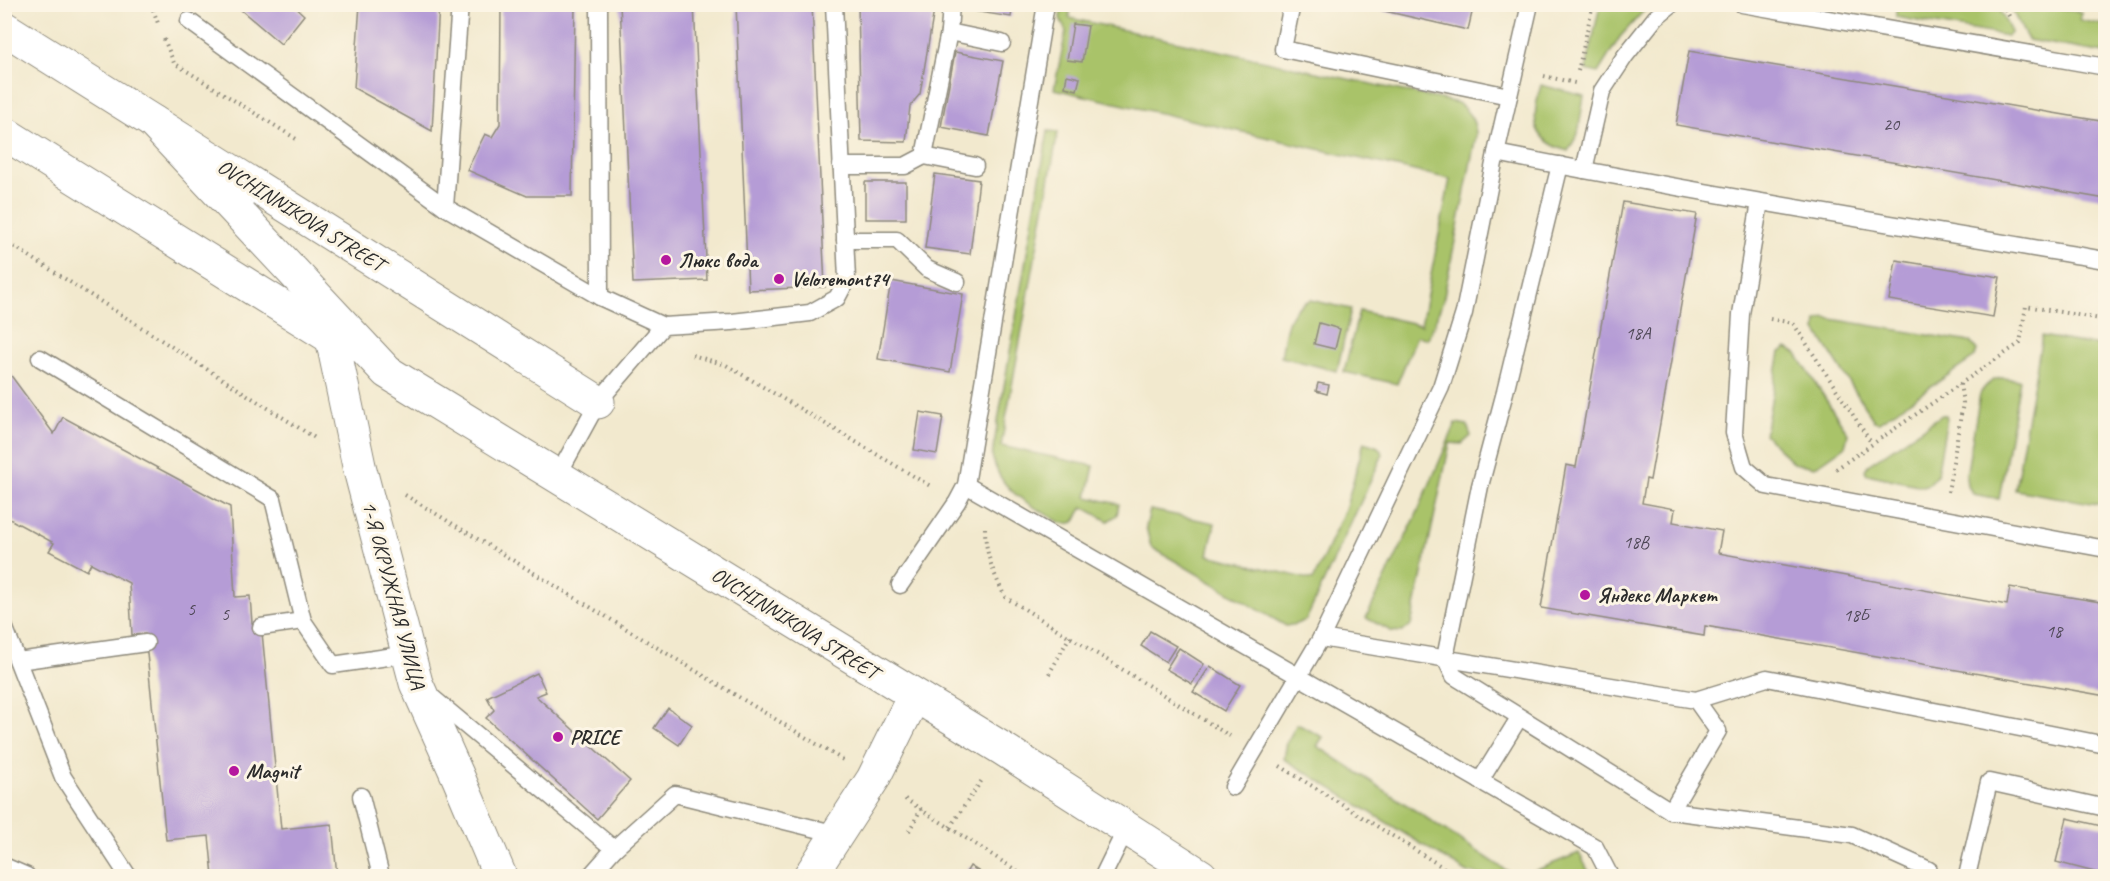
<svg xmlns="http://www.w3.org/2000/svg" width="2110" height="881" viewBox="0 0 2110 881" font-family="Caveat,sans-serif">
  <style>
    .green { fill: #a9c369; stroke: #6a774a; stroke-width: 1.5 }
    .building { fill: #b59cd6 }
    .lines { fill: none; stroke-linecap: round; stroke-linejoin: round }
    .lane-casing { stroke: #8e8a7c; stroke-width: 19 }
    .secondary-casing { stroke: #8e8a7c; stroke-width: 35 }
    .primary-casing { stroke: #8e8a7c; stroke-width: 35 }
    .path { stroke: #8e8a7c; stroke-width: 4; stroke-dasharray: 1.5 4.5; stroke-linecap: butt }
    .lane { stroke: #fff; stroke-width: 16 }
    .secondary { stroke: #fff; stroke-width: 33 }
    .primary { stroke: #fff; stroke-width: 33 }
    .poi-dot { fill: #b5179e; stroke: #fcf5e5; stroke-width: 2 }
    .labels { text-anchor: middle; stroke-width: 6; stroke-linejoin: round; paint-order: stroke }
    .number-label { font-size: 18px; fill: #4e4756 }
    .street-label { font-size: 21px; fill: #2b2b2b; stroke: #fcf5e5 }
    .poi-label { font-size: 21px; font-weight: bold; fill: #2b2b2b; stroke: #fcf5e5; text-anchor: start }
  </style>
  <rect width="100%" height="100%" fill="#fcf5e5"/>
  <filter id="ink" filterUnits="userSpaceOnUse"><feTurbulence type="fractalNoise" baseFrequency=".0167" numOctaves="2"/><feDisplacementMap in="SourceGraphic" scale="12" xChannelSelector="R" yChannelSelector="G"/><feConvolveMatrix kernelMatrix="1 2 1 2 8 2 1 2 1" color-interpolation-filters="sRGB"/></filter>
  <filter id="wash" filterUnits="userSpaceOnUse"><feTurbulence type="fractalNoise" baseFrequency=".008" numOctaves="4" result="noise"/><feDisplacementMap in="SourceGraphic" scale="24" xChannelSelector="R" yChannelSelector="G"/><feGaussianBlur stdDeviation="1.35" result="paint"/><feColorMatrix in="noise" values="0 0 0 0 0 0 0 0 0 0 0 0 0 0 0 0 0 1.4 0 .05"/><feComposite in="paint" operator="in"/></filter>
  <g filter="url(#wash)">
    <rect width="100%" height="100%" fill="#f2e9ce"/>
    <g class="green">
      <path d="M1062,5h9l-2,13 389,85c11,9 18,18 18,33l-33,165 -15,38 -11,-3 -20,48 -53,-12 15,-61 62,14 29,-146 -396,-90 12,-57 -6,-14z"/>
      <path d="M1600,5h49l-29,32 -22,36 -12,-3z"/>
      <path d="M1896,5h101l14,27 -4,4 -111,-19z"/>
      <path d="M2009,5h33l40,7 -2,8 25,5v28l-77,-13z"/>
      <path d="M1541,85l43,11 -6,38 -10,17c-39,-11 -36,-33 -27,-66z"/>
      <path d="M1048,131l10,1 -57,314 93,20 -7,31 32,7 -2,11 -9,6 -25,-14 -9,15 -7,2 -8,-2c-30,-19 -58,-28 -67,-66z"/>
      <path d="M1310,300l41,9 -14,62 -56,-14c5,-25 3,-46 29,-57z"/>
      <path d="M1825,318l145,24 7,8 -2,7 -96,65 -5,-1 -58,-91 1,-9z"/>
      <path d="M2042,336l63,11 1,141 -3,17 -88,-15z"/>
      <path d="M1787,348l10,6 51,80 -3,12 -30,21 -22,-4 -28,-29 15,-82z"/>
      <path d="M2002,378l18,2 -21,119 -26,-5 -6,-9 -1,-8 14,-83c5,-9 13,-15 22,-16z"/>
      <path d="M1942,415h4l1,3 -10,57 -8,9 -7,2 -55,-12 -2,-4 3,-5z"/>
      <path d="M1456,423l11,2 4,11 -9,8 -12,-1 -39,182 -9,7 -11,-1 -25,-13 49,-100z"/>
      <path d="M1364,442l14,5 5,7 -77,166 -10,4 -10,2 -135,-79 -5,-20 4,-17 65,13 -7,32 105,25 33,-73z"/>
      <path d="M1297,724l26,13 -6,9 198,130h-35l-5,-3h-7l-184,-114 3,-17z"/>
      <path d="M1579,853l12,23h-69z"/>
    </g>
    <g id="blocks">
      <g class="building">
        <path d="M234,4h58l12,11 -23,29z"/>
        <path d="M360,4h79l-7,127 -78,-43z"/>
        <path d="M501,4h74l-3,192h-45l-60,-26 18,-36 7,3 8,-13z"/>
        <path d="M620,4h74l13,276 -74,3z"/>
        <path d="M736,4h76l13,283 -77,3z"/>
        <path d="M858,4h77l-15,90 -10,12 -4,36 -45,-1z"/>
        <path d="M967,4h46l-2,13 -45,-7z"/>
        <path d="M1354,4h120l-6,26z"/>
        <path d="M1073,24l15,2 -6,36 -15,-2z"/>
        <path d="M1689,51l417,71v77l-430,-74z"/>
        <path d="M955,52l48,9 -14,75 -48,-9z"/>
        <path d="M1067,75l13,3 -3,12 -12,-3z"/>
        <path d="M935,174l44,6 -9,74 -45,-6z"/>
        <rect x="865" y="182" width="41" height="37"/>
        <path d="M1623,202l74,12 -47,266 -4,-1 -4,24 33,6 -2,13 49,9 -4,22 289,52 3,-18 96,16v93l-401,-70 -1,10 -163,-28 25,-143 10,2z"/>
        <path d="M1896,260l104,17 -7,40 -104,-17z"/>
        <path d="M891,281l72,13 -13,78 -72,-13z"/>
        <path d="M1319,323l21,6 -5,20 -21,-5z"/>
        <path d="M4,366l50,68 9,-17 167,90 5,90 15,-1 2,27 9,-1 20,207 51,-5 5,52h-124l-4,-40 -43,4 -21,-206 -13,1 -3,-52 -38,-20 -4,8 -38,-20 5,-8 -50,-27z"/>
        <path d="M1318,383l11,2 -2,9 -11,-3z"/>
        <path d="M920,412l23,4 -6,38 -23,-4z"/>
        <path d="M1150,631l26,15 -10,16 -25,-16z"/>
        <path d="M1179,648l25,16 -12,20 -26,-15z"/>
        <path d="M1210,666l30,19 -16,26 -31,-19z"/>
        <path d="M537,673l9,19 -10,4 94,85 -33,38 -111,-101 8,-8 -7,-13z"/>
        <path d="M668,708l24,17 -13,20 -25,-17z"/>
        <path d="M2067,818l39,9v48l-50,-13z"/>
        <path d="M970,866l16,10h-22z"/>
      </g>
    </g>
  </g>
  <g filter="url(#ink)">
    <use href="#blocks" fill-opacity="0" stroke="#8e8a7c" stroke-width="1.5"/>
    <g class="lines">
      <defs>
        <g id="lane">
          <path d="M1292,4l-9,45 226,47"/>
          <path d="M1742,4l364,63"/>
          <path d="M189,21l256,186 155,90"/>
          <path d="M949,32l53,11"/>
          <path d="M1496,153c202,40 406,73 610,107"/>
          <path d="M924,156l51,10"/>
          <path d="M1560,165l-55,227 -25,94 -35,172 9,18 217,135 181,24 77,35 2,6"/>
          <path d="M841,166h64l19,-10 25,-124 2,-28"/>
          <path d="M1584,170l18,-79 23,-35 31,-39 16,-13"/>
          <path d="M1760,202l-19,112 -7,119 10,34 22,19 340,63"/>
          <path d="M445,207l15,-203"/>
          <path d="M845,240h52l30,29 30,13"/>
          <path d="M663,326l69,-4 78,-9 27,-15 10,-19 -13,-275"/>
          <path d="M40,358l233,141 30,122 30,44 75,-11"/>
          <path d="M557,477l41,-75 65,-76 -63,-29 -1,-293"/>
          <path d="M966,485l629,362 15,29"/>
          <path d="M900,585l57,-83 9,-17 80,-481"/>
          <path d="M4,626l59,151 65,99"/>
          <path d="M261,627l42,-6"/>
          <path d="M1321,638l375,62 71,-22 339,67"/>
          <path d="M18,661l128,-18"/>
          <path d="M428,694l186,155"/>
          <path d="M1480,781l39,-63"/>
          <path d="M1233,787l88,-149 120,-251 23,-74 32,-160 34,-149"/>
          <path d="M361,796l20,80"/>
          <path d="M1671,811l47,-80 -22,-31"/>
          <path d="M4,866l23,10"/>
          <path d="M590,876l24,-27 61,-55 162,40"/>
          <path d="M1103,876l23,-47"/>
          <path d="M1967,876l22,-94 117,26"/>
        </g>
        <g id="secondary">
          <path d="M332,338l27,128 57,217 43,96 41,97"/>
          <path d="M810,876l63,-97 41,-83"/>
        </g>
        <g id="primary">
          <path d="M4,28l594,374"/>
          <path d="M153,122l234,250 616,377 198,127"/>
          <path d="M4,133l328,205"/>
        </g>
      </defs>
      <use href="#lane" class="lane-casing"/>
      <use href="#secondary" class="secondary-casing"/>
      <use href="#primary" class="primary-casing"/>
      <g class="path">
        <path d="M151,4l8,22"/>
        <path d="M157,4l7,4"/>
        <path d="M2003,4l8,16"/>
        <path d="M164,39l10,24 124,77"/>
        <path d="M1578,71l15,-67"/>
        <path d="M1544,76l31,7"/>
        <path d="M4,240l311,198"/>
        <path d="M1770,319l23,4 79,121"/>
        <path d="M692,355l34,10 206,122"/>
        <path d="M1836,469l184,-126 6,-37 80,14"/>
        <path d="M1948,492l15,-89 -3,-19"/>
        <path d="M405,495l438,265"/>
        <path d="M985,528c0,26 9,46 20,69l225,139"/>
        <path d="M1049,674l21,-38"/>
        <path d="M1280,766l177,110"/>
        <path d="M905,799l120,77"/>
        <path d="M950,827l32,-47"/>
        <path d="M909,831l12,-22"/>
      </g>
      <use href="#lane" class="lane"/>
      <use href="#secondary" class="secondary"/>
      <use href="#primary" class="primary"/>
    </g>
  </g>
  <g class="poi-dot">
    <circle cx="666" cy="260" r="6"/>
    <circle cx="779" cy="279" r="6"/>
    <circle cx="1585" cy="595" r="6"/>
    <circle cx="558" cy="737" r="6"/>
    <circle cx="234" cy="771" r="6"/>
  </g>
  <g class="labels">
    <g class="number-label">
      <text x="1891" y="130">20</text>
      <text x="1638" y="339">18А</text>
      <text x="1636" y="548">18В</text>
      <text x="191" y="615">5</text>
      <text x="225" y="620">5</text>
      <text x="1856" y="621">18Б</text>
      <text x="2054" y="637">18</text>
    </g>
    <g class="street-label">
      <text transform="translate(301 215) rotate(32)" y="7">OVCHINNIKOVA STREET</text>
      <text transform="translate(394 595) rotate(75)" y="7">1-Я ОКРУЖНАЯ УЛИЦА</text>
      <text transform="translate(795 623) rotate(32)" y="7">OVCHINNIKOVA STREET</text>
    </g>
    <g class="poi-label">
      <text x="678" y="267">Люкс вода</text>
      <text x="791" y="286">Veloremont74</text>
      <text x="1597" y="602">Яндекс Маркет</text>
      <text x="570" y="744">PRICE</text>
      <text x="246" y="778">Magnit</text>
    </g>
  </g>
  <rect width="2110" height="881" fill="none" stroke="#fcf5e5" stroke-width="24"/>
</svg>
